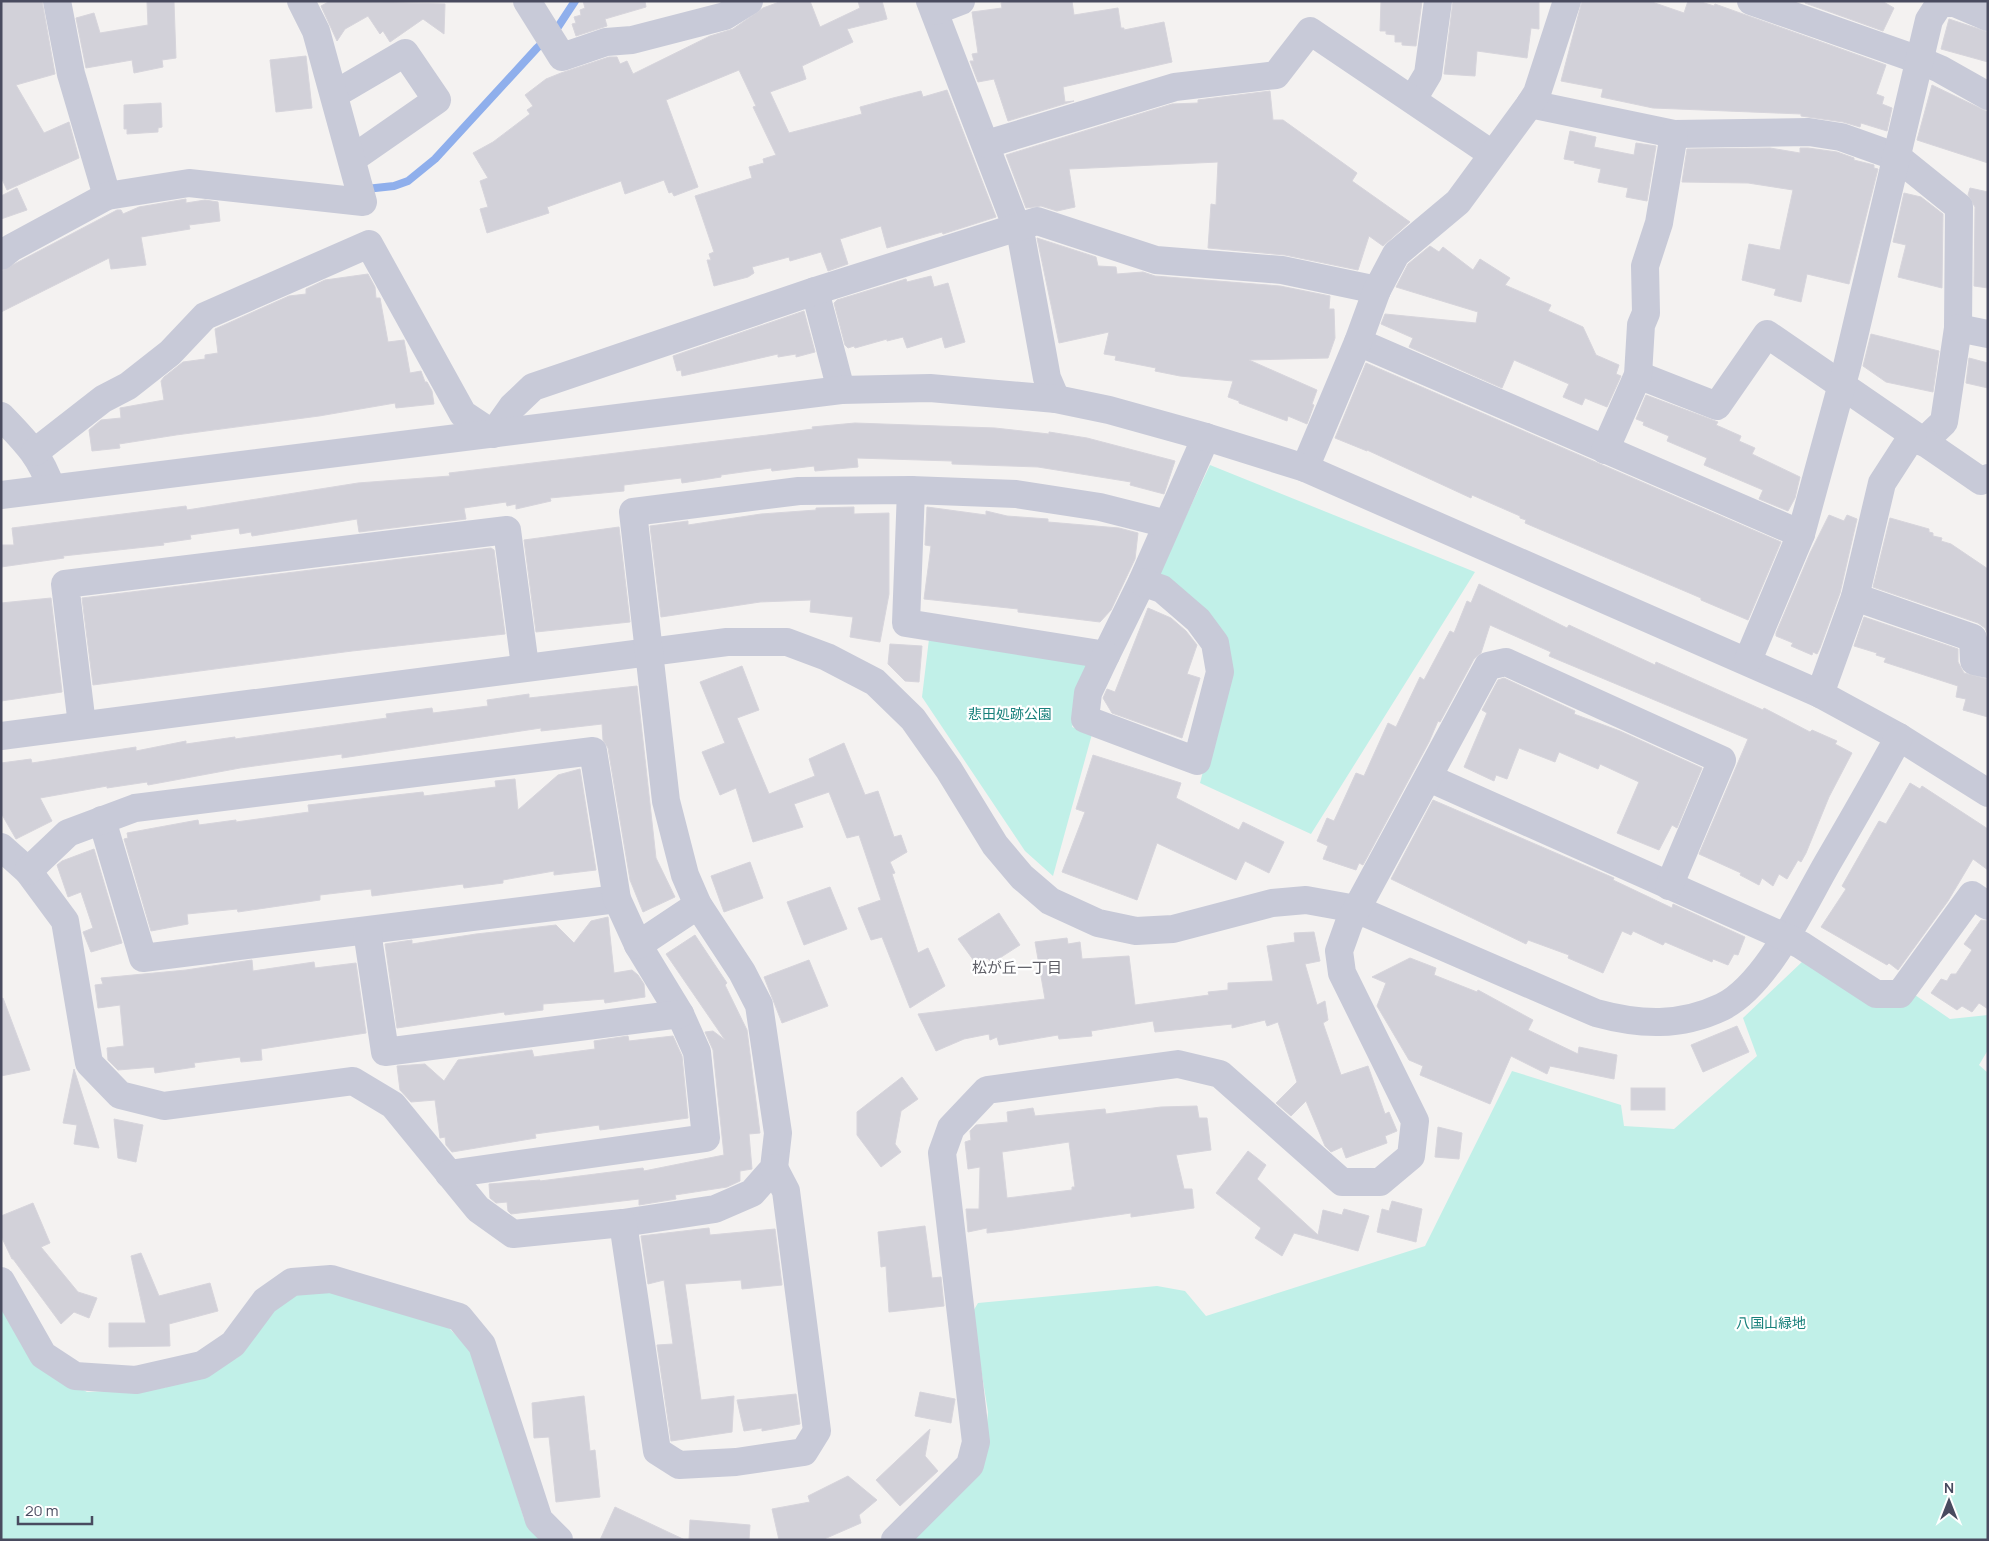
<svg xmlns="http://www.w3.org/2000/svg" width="1989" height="1541" viewBox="0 0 1989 1541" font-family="Manrope,'Noto Sans JP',sans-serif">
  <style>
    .green { fill: #c1f0e8 }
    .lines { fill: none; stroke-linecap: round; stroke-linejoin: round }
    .stream { stroke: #8fafec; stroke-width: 8 }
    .building { fill: #d2d1d9; stroke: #d7d5dc; fill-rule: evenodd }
    .minor { stroke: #c8cad8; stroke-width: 28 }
    .labels { text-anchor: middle; stroke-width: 4.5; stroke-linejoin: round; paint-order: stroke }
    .park-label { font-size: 14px; fill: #19817c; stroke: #fff }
    .neighbourhood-label { font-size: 15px; fill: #5e5e66; stroke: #fff }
  </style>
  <rect width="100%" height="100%" fill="#f4f2f1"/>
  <g class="green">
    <path d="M1210,465l265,107 -164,262 -111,-51 29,-110 -70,-100z"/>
    <path d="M929,639l163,22 -20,66 20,7 -39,142 -28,-25 -103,-154z"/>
    <path d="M1803,961l112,34 35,24 38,-4v35l-9,15 9,8v467h-1081l77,-76 4,-52 -16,-99 6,-10 179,-17 28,5 21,25 219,-70 87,-175 109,34 3,21 50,3 83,-73 -14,-38z"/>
    <path d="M327,1291l121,36 26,27 50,165 19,21h-542v-242l40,69 46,25 77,-4 73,-30 38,-50 25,-16z"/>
  </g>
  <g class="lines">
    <path class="stream" d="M366,189l28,-3 14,-5 27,-22 102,-111 17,-15 21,-32"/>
  </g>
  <g class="building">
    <path d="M1,1h41l13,73 -39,11 28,48 25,-11 10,36 -72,32 -6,-13z"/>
    <path d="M330,1l115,3 -1,30 -21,-15 -33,23 -7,-11 -3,3 -12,-18 -23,13 -8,12 -16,-35z"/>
    <path d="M583,1h62l1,6 -41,12 2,7 -31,10 -4,-12 4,-1 -2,-6 7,-2 -1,-5 5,-2z"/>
    <path d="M782,1h28l10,26 40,-19 -2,-7h24l5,18 -40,10 6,13 -51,24 4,13 -36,13 19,41 73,-19 -2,-7 33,-9 28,-7 2,6 24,-7 49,127 -53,17 -1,-2 -55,16 -6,-22 -41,13 8,25 -20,7 -7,-19 -31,9 -1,-4 -37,10 2,6 -6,4 -34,9 -7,-26h4l-2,-6 5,-2 -19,-56 57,-18 -3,-11 15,-4 -1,-4 13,-4 -23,-48 3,-1 -17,-36 -73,30 32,87 -24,9 -2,-4 -3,1 -5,-13 -39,14 -4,-13 -74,26 2,6 -62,20 -7,-24 8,-2 -8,-26 8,-3 -15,-25 20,-11 37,-28 -3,-4 6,-4 -8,-11 21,-16 15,-6 48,-16h8l3,7 7,-3 6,13 77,-38 23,-7 30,-21z"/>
    <path d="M1012,1h60l2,14 44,-7 3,20h3v2l40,-8 8,40 -109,25 2,15 9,-1 -66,20 -14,-42 -16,3 -8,-21h4l-2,-7 6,-1 -6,-41 30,-4 -1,-5z"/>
    <path d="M1381,1h41l-6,45 -14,-1v-3h-7v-7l-9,-1v-3h-6z"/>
    <path d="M1453,1h86v28l-8,-1 -4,30 -50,-7 -2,25 -31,-2z"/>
    <path d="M1582,1h67l35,12 4,-12h10l16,5 1,-2 171,61 -10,29 8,3 -2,7 10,4 -5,23 -26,-8 -1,4 -17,-5 -42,-6v-2l-148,-6 -52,-11 2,-8 -42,-8z"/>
    <path d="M1805,1h77l12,7 -11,23 -78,-28z"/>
    <path d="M147,2h27l2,56 -14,2 1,7 -29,6 -2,-13 -46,8 -10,-50 18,-5 6,20 48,-8z"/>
    <path d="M1949,19l39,13v30l-47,-13z"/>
    <path d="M306,56l6,52 -36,4 -6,-52z"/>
    <path d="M1932,85l56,27v51l-71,-23z"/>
    <path d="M1270,91l3,29h10l74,53 -5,8 58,41 -27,24 -14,-10 -11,34 -73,-15 -77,-7 3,-44 5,1 2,-43 -149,7 6,38 -18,4 -16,-5 -15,2 -20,-53 166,-51 26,-1v-3z"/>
    <path d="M161,103l1,24 -4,1v4l-31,2v-5h-3v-24z"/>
    <path d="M1570,131l26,6 -2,10 40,8 2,-12 20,3 -9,55 -21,-4 2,-9 -30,-6 3,-13 -27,-6 1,-2 -11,-2z"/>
    <path d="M1770,148l30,5v-5h8l29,4 17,6v2l20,5v3l4,1 -29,115 -42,-10 -6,28 -27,-7 2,-6 -34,-9 7,-36 31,6 13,-60 -45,-7 -66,-1 5,-33z"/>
    <path d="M17,188l10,22 -26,9v-23z"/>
    <path d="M1970,188l18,4v96l-14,-2 1,-79 -7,-12z"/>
    <path d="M1904,193l17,4 22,17 -1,74 -44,-11 8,-32 -13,-3z"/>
    <path d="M186,199v4l19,-3 13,2 2,19 -31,4 1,4 -49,8 5,28 -35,4 -2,-11 -108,54v-41l116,-61h4l2,4 16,-7z"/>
    <path d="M1037,238l59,19 2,9 18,1 1,7 26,-2 12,4 125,10 50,10 -1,13h5l1,29 -7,20 -79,2 68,30 -5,14 2,1 -7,19 -19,-8 -1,5 -48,-18v-2l-11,-4 5,-16 -53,-5 -25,-5 1,-3 -41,-8 1,-4 -12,-2 5,-22 -50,11z"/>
    <path d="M1430,246l9,6 4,-5 30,23 7,-11 30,19 -5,7 46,20 -3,6 35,16 13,28 23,10 -3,9 5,2 -14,31 -22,-9 -3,7 -19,-8 6,-13 -55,-24 -12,28 -93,-41 4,-9 -32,-14 4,-10 91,9 2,-11 -82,-25 12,-23z"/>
    <path d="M368,274l7,13 1,11h4l8,44 16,-2 6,33 11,-2 4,11h2l5,9 2,13 -38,4 -1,-5 -76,13 -143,19 -57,9 1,4 -28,3 -3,-21 12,-10 20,-2 -1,-10 44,-8 -3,-19 3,-4 19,-15 22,-3v-4l13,-2 -3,-24 74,-33 17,-2v-5l19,-9z"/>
    <path d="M931,276l3,11 14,-4 17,59 -20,6 -3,-11 -35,11 -4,-11 -16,4v-2l-32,9 -1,-2 -6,2 -3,-3 -11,-42 3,-3 69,-21 1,3z"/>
    <path d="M804,311l11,41 -19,5v-3l-18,3v-3l-96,22 -1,-6 -4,1 -4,-15z"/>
    <path d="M1871,334l68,17 -6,41 -47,-10 -23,-16z"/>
    <path d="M1969,358l19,5v25l-22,-5z"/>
    <path d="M1366,363l415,179 -33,78 -47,-20v-2l-176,-75 1,-3 -6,-2v-2l-48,-21 -1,3 -104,-48v1l-32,-13z"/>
    <path d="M1646,395l72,27 -2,3 25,11 -2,5 16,7 -3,6 48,23 -5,21 -7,13 -29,-12 4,-9 -59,-25 3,-7 -40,-17 2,-5 -26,-11 1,-3 -8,-3z"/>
    <path d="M855,423l140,5 54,6v-2l38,6 88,23 -11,33 -34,-9 1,-3 -93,-15 -86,-3v-3l-95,-3 1,9 -43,4 -1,-5 -42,5 -1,-3 -50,7v2l-39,6 -1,-5 -57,7v6l-74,7 1,3 -35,8v-5l-9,2 -1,-4 -42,6 2,11 -107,13 -2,-13 -105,17 -1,-4 -11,2 -1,-6 -49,7 1,4 -28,4 1,2 -101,11 1,2 -63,9v-22h13l-2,-17 174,-22 1,4 171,-27 92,-7 -1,-3 318,-38 46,-6 -1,-2z"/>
    <path d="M854,507v7l35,-1v81l-9,48 -30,-5 3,-20 -43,-5 1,-12 -51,2 -99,15 -11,-91 38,-5v4l73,-11 55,-4v-2z"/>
    <path d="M927,507l59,8v-4l21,5 41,3v3l71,6 19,5 -3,26 -24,51 -11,12 -82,-10v-3l-94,-10 7,-53 -6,-1z"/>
    <path d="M1829,515l15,6 3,-6 10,4 -17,74 -20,55 -3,6 -4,-2 -1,3 -21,-9 2,-3 -17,-7v-3l34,-80z"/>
    <path d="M1890,518l39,11v3l4,1v3l9,2 -1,3 10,3 37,25v66l-3,-7 -7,-5 -105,-36z"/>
    <path d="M619,527l11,95 -94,10 -12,-92z"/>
    <path d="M491,548l3,2 11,84 -153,17 -259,34 -11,-87z"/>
    <path d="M1479,584l88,44 2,-3 86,40 1,-3 107,48 1,-2 46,24 2,-2 25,11 -2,3 17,9 -23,44 -23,56 -5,9 -3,-2 -11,19 -8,-5 -6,12 -11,-8 -3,7 -19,-10 1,-2 -42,-19 49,-115 -199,-83 2,-4 -61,-27 -9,28 -7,6 -34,63 -2,-1 -9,21 -66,123 -4,-2 -3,7 -33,-11 5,-13 -11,-5 10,-23 7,3 22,-48 8,3 24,-53 8,4 24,-50 4,3 26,-49 4,2 13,-32 4,2z"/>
    <path d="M51,598l11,94 -61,9v-98z"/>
    <path d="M1148,608l23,10 15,13 11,14 -10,29 13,4 -18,60 -70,-25 -9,-15 4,-9 8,3z"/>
    <path d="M1864,617l94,32v13l6,11 24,6v38l-25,-7 3,-11 -10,-2 2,-11 -74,-24 2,-4 -10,-3 1,-2 -23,-7z"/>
    <path d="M890,644l32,2 -3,36 -14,-1 -17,-17z"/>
    <path d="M742,666l17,44 -22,8 32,76 46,-18 -6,-17 35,-16 21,52 13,-4 16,46 7,-2 6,17 -17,10 5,11 -3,1 26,79 10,-5 17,38 -35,22 -28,-71 -11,3 -13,-32 23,-8 -22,-65 -12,3 -18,-46 -35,12 9,23 -50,15 -17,-54 -16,7 -18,-43 23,-9 -25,-61z"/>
    <path d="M1504,678l71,33 -1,3 46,17 82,37 -25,60 -5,-3 -13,25 -42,-17 22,-51 -39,-18 -2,5 -39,-17 -4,10 -36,-14 -12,31 -11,-4 -2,6 -30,-14 23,-54 -5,-3 16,-30z"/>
    <path d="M637,686l19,172 19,39 -32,15 -13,-32 -22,-132 -5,-8 -1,-16 -61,7v-3l-199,30v-4l-102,14 -92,17 -1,-3 -40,6v-2l-67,12 12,23 -36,18 -15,-26v-50l30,-4 1,4 104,-16v4l50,-10v3l49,-7v2l152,-21 -1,-4 46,-6 1,5 55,-7 -1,-6 42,-6v4z"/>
    <path d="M1093,755l88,28 -5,15 63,32 4,-8 41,20 -15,31 -24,-12 -9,19 -79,-37 -20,57 -75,-28 23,-60 -9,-3z"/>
    <path d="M580,769l16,101 -42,5v-4l-51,9v3l-39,5 -1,-4 -91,12 -1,-7 -51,6v5l-82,12 -1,-3 -50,5 1,10 -37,7 -27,-92 4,-1 -1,-5 71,-13 1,5 37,-5v2l73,-10 -1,-7 115,-13 1,4 72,-9 -1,-6 20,-2 3,31 40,-35z"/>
    <path d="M1910,783l10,6 2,-3 66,43v41l-15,-11 -25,42 -50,69 -9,-7 -2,2 -66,-38 25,-38 -4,-3 37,-65 7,3z"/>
    <path d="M1433,800l181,78 -1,2 59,28 1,-4 72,33 -7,18 -4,-1 -6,11 -15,-6 -1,3 -47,-20 -2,3 -30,-14 -2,4 -9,-4 -19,42 -35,-15 1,-3 -41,-15 -2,4 -135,-65z"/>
    <path d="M94,849l28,94 -31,9 -8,-20 10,-4 -12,-36 -13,5 -11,-32 5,-4z"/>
    <path d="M750,862l13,36 -39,14 -13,-36z"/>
    <path d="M830,887l17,42 -43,16 -17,-43z"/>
    <path d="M999,913l21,32 -28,18 -5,-5 -10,7 -19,-26z"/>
    <path d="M608,917l6,56 18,-3 6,5 6,9 1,13 -40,6 -1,-4 -61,5v6l-38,5 -1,-3 -107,16 -12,-84 27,-4v4l64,-10 80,-9 18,18 17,-22z"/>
    <path d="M1981,920l7,1v88l-9,-6 -7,9 -10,-6 -5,4 -26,-17 10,-14 6,2 4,-7h5l16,-24 -8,-6z"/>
    <path d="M1314,932l6,29 -15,3 12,41 8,-4 3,19 -5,3 18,52 27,-9 17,48 4,-2 8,19 -12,5 2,7 -41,15 -4,-11 -11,5 -6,-6 -19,-45 -15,15 -15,-13 21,-21 -19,-60 -11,4 -2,-6 -33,8v-4l-77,8 -2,-11 -62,10 1,5 -33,3 -1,-4 -59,10 -2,-8 -7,3 -1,-6 -25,5 -28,12 -18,-37 127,-15 -10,-57 32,-4 1,6 12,-2 2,17 47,-3 6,49 74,-10 -1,-3 20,-2v-7l45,-2 -6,-35 28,-4 -1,-9z"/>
    <path d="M695,935l32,48 -2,2 22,45 13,103 -11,1 3,35 -12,2v10l-13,6 -52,8 1,4 -37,6v-6l-128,15 -3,-3 -1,-9 -11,1 -6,-5 -1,-14 51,-4v1l103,-13 1,3 80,-16 -11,-105 -8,-18 8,-1 12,9 -59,-86z"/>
    <path d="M1410,958l26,10 -2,7 43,17 1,-2 55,30 -5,10 50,24 1,-7 38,8 -3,24 -64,-13 -3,8 -36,-18 -21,48 -70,-29 3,-9 -14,-6 -32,-54 9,-23 -14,-6z"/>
    <path d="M252,960l1,11 61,-9 1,6 41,-5 10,70 -105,16 1,11 -21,2 -1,-5 -46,6 1,4 -40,6 -1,-6 -36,3 -10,-10 -1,-12 17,-2 -4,-41 -22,3 -3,-23 8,-1 -2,-6 85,-8z"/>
    <path d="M809,960l19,46 -46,17 -18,-46z"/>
    <path d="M3,998l27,72 -29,6v-77z"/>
    <path d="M1737,1026l12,26 -46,20 -12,-27z"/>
    <path d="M628,1036l1,5 44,-5 9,20 6,62 -88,12 -1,-5 -64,9 1,4 -84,14 -6,-7 -1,-8 -5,1 -5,-38 -24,2 -11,-12 -3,-24 28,-2 19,17 14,-21 74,-10 2,7 61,-8 -1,-8z"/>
    <path d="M74,1069l19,59 6,20 -25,-4 3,-19 -14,-2z"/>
    <path d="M902,1077l16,22 -17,12 -6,33 6,8 -20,15 -24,-32v-23z"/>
    <rect x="1631" y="1088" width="34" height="22"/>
    <path d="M1197,1106l2,12h8l4,32 -35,5 8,34h8l2,19 -63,9v-4l-118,17 -26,3v-5l-19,4 -2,-23h13l1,-42 -12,2 -3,-27 6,-2 -1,-9 6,-6 32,-3 -1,-10 26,-4 2,8 70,-7 1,5 55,-7zM1069,1142l6,45h-3v3l-65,8 -5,-46z"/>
    <path d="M114,1119l29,6 -7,37 -18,-4z"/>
    <path d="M1438,1127l24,6 -3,26 -24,-2z"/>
    <path d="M1248,1151l18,14 -9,14 61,56 5,-25 19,5 2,-6 25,7 -11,35 -64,-18 -12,23 -27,-18 6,-10 -45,-35z"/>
    <path d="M1392,1201l30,8 -6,33 -39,-10 5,-23 7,2z"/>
    <path d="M33,1203l17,40 -9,4 37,45 19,6 -8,20 -15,-6 -13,12 -48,-65h-1l-11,-23v-20z"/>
    <path d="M925,1226l7,52 9,-1 3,29 -55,6 -3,-46 -5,1 -3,-35z"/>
    <path d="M709,1228l1,7 65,-6 7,56 -40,4 -1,-9 -56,4 16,116 33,-4 -2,36 -61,9 -14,-96 16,-1 -9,-64 -16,4 -7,-48z"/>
    <path d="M141,1253l18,43 51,-13 8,28 -49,13 1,22 -61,1v-24h37l-15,-67z"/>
    <path d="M920,1392l35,7 -4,24 -36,-7z"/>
    <path d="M796,1394l4,30 -38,7v-3l-18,3 -7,-31z"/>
    <path d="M584,1396l6,55 5,-1 5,47 -44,5 -7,-65 -15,1 -2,-35z"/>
    <path d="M930,1429l-5,27 13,15 -38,35 -24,-26z"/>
    <path d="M848,1476l29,24 -18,15 2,8 -39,17h-43l-7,-31 38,-7 -2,-6z"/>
    <path d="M615,1507l70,33h-85z"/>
    <path d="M690,1520l60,5 -1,15h-60z"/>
  </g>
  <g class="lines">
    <g class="minor">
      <path d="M57,1l14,73 36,122"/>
      <path d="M527,1l35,56 44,-15 26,-2 93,-24 24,-15"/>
      <path d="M930,1l92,240 25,137 9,21"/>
      <path d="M1751,1l168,59 21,9 48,27"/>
      <path d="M935,11l26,-10"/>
      <path d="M335,94l70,-41 32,47 -85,59"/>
      <path d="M1413,99l15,-25 10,-73"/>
      <path d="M1530,104l144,30 135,-2 32,5 56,20 62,50 -1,121 -14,94 -21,20"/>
      <path d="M987,144l188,-57 101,-12 34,-44 182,123"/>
      <path d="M1,256l10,-8 96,-52 82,-13 174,19 -47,-171 -15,-30"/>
      <path d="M815,291l26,99"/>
      <path d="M1958,328l30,6"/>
      <path d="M1358,342l443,192"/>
      <path d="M1638,375l79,31 50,-72 214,147 7,-3"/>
      <path d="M1,416c23,24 40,40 50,72"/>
      <path d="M1605,450l33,-75 3,-50 5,-12 -1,-47 14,-43 15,-89"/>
      <path d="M35,452l68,-53 25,-13 42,-33 35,-37 164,-72 94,170 30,20 19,-27 21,-20 282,-96 222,-70 119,39 126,10 95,20"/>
      <path d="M1305,468l53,-126 19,-52 19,-36 62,-52 72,-98 7,-11 30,-92"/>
      <path d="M911,490l-5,133 200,32 36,-73 64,-145"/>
      <path d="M1,495l840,-105 89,-2 126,11 53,11 97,27 99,31 515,226 79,43 89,56"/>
      <path d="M1855,597l118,41 1,23 14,3"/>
      <path d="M1106,655l-18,38 -3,26 112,42 23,-89 -5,-29 -17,-23 -36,-31 -20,-7"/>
      <path d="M1748,660l53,-126 46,-168 82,-346 11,-17h15l33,14"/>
      <path d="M1820,694l35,-97 27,-114 31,-48"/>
      <path d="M82,725l-17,-141 442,-54 18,136"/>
      <path d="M1,736l726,-94h60l40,15 48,25 38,37 36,51 46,75 27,32 28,24 48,22 38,8 37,-2 99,-26 34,-3 50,9 240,104c44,12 84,14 126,-6 45,-22 81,-102 106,-145 24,-41 48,-83 71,-125"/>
      <path d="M1429,778l356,159 16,8 75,49h24l72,-99 16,11"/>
      <path d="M102,820l41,138 474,-59"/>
      <path d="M1,847l27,24 37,50 24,142 31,32 44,11 189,-25 40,24 85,104 35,25 110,-11 92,-14 37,-16 22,-25 4,-35 -19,-128 -17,-33 -44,-67 -13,-30 -19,-74 -33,-289 166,-21 112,-1 105,4 84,13 67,17"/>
      <path d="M28,871l40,-38 67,-25 458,-57 24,148 21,46 42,69 17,38 9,86 -257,36"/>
      <path d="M367,931l18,121 295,-38"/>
      <path d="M638,945l60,-40"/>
      <path d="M623,1223l34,228 22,14 57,-3 68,-10 13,-21 -31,-240 -12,-23"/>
      <path d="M1,1281l42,74 32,21 61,4 66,-15 31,-21 32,-43 27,-19 39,-3 128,38 23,28 57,175 20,20"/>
      <path d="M895,1540l75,-75 6,-23 -34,-289 9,-25 36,-38 191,-26 42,10 122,108h38l31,-26 4,-35 -73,-148 -3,-22 10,-28 139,-257 18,-4 216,98 -53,126"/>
    </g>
  </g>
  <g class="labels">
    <g class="park-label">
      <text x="1010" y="719">悲田処跡公園</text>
      <text x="1771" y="1328">八国山緑地</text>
    </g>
    <g class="neighbourhood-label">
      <text x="1017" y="973">松が丘一丁目</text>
    </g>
  </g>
  <rect width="1989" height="1541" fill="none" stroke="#494b5f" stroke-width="5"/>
  <g transform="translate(1949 1501)" stroke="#ffffff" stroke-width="4" paint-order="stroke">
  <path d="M0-4L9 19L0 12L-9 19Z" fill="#494b5f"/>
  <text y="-8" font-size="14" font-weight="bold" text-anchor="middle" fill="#494b5f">N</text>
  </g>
  <path d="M18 1516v8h74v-8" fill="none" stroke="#494b5f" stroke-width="2.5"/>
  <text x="25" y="1516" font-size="15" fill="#494b5f" stroke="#ffffff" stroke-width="4" paint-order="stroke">20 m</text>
</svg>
